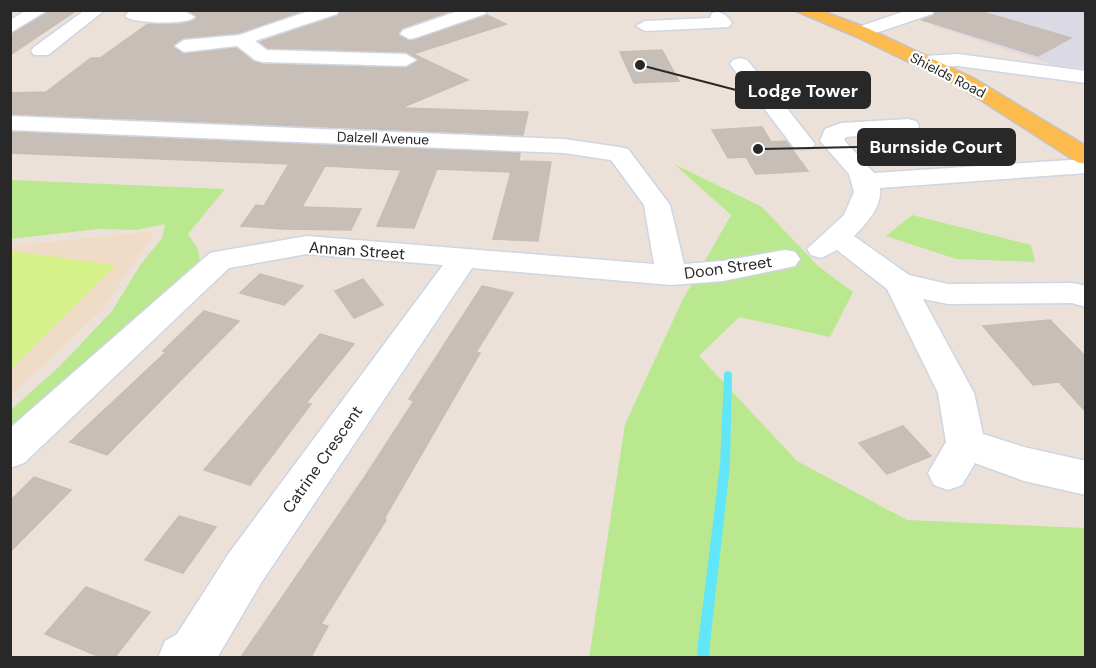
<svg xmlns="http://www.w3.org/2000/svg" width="1096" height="668" viewBox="0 0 1096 668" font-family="'DM Sans',sans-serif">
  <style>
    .industrial { fill: #dbdae4 }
    .education { fill: #f0dcc6 }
    .green { fill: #bae88f }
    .pitch { fill: #d4f18a }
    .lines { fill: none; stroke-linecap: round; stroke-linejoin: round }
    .stream { fill: #61e6f9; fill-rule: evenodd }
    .building { fill: #c7beb8; stroke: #c8bdb2; stroke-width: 1.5 }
    .minor-casing { stroke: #ced5e3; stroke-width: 3 }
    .major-casing { stroke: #c3c3c3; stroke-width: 3 }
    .minor { fill: #fff; fill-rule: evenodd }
    .major { fill: #fdbb4d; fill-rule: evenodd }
    .labels { text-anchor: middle; stroke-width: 4.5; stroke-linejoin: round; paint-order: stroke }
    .far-street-label { font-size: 14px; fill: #282828; stroke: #fff }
    .street-label { font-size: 16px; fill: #282828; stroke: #fff }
    .leader { fill: none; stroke: #282828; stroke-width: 2 }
    .callout-dot { fill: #282828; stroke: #fff; stroke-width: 2 }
    .callout { fill: #282828; stroke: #282828; stroke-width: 2 }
    .callout-label { font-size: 18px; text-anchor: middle; font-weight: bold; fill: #fff }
  </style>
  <rect width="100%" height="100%" fill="#ece1d8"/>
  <path class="industrial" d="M960,11h125v56l-19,2 -135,-44z"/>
  <path class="education" d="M155,231l-52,78 -92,86v-149z"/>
  <g class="green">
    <path d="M674,164l88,43 56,59 35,26 -23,45 -91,-20 -40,39 98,105 110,59 178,8v129l-496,1 36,-234 57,-123 49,-86z"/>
    <path d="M11,180l214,9 -37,45 10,15 2,12 -189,171v-22l50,-45 51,-54 29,-47 21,-26 3,-14 -29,6 -38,-1 -87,10z"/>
    <path d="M912,215l119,30 4,17 -79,-3 -70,-23z"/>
  </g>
  <path class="pitch" d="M11,251l105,14 -105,104 -1,-118z"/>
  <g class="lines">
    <path class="stream" d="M728,371l3,1 1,2 -2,91 -21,187 2,6h-12l-2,-6 23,-187 4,-91 1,-2z"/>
  </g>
  <g class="building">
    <path d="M50,10h27l-67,45v-20z"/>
    <path d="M188,10h116l-65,23 -56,5 -10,7 10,9 53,-6 18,14 8,2 144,4 12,-7 -12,-9 -138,-4 -8,-6 78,-26 3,-6h112l-51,18 -4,6 11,7 78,-26 19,9 -93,30 55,26 -67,28 127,4 -5,23 -513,-21v-21l36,-1 45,-34h9l48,-34h34l14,-5v-4z"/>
    <path d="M936,10h40l95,28 -33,18 -116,-36 11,-4z"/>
    <path d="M662,50l17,31 -45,2 -14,-31z"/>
    <path d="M762,127l9,15 15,-1 22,30 -52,3 -10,-17 -18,1 -16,-28z"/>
    <path d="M10,132l510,21 -1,8 32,1 -13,79 -45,-2 18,-67 -74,-3 -23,59 -37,-2 24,-56 -76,-4 -23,41 59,2 -10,21 -67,-1 -43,-3 15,-21 8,1 25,-42 -279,-11z"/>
    <path d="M260,274l43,12 -19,19 -44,-12z"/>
    <path d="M363,279l20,26 -29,13 -19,-27z"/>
    <path d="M482,286l31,7 -37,59 4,1 -96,166 2,1 -65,104 7,2 -17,31h-70l123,-179 50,-77 -5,-2z"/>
    <path d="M204,311l35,10 -132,134 -37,-13 96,-90 -3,-1z"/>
    <path d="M1050,320l36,37v55l-27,-30 -26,3 -50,-59z"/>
    <path d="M320,334l34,10 -48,59 5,1 -61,81 -46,-15z"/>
    <path d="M903,426l28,30 -44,18 -28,-31z"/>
    <path d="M34,477l37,13 -61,62v-51z"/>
    <path d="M179,516l37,11 -33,46 -38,-13z"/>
    <path d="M86,587l64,25 -35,45h-15l-55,-23z"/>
  </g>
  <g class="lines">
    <defs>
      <g id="minor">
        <path d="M27,10h21l-38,23v-13z"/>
        <path d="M85,10h20l-57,45h-14l-3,-4 3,-4z"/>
        <path d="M130,10l56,2 9,5c-7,8 -63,7 -70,-1z"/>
        <path d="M312,10h27l-2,4 -82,27 12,9 139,4 10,6 -10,6 -144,-4 -7,-2 -18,-14 -53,6 -9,-6 9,-6 55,-5z"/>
        <path d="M461,10h26l-2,4 -70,24 -6,1 -9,-5 3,-4z"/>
        <path d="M908,10h26l-2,4 -65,22h-12l-3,-4 3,-4z"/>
        <path d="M718,12c7,2 10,5 14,11l-3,4 -84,4 -9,-5 9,-5 65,-3 2,-5z"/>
        <path d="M958,54l128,17v12l-128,-17 -33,2 -10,-6 10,-6z"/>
        <path d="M740,58l7,2 25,30h10l-4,-6 3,-4 7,-2 58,-3 7,2 3,4 -3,4 -49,4 5,6 -3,5 -24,2 33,42 -4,5h-16l-65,-85 3,-4z"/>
        <path d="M10,116l554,23 55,8 9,2 42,56 14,59 39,-3 62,-11 10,2 5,7 -5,7 -72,15 -52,4 -199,-17 -211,315 -44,75h-59l7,-17 12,-7 52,-81 214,-288 -136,-11 -78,14 -205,195 -14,5v-40l200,-175 10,-2 87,-15 347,28 -10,-59 -33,-45 -47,-7 -554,-23z"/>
        <path d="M908,119l8,2 3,5 -3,5 -70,6 -2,3 30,33 212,-14v14l-206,15c2,19 -13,35 -26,48l55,39 39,9 125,-1 13,3v21l-14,-4 -124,1 -25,-5 51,94 9,41 41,13 62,14v34l-62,-14 -49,-18 -13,22 -14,5 -14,-5 -6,-12 18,-31 -8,-49 -51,-104 -50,-39 -16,8 -10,-3 -4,-6 37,-34 10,-23 -5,-18 -29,-33 5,-12 16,-6z"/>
      </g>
      <path id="major" d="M794,10h25l48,18 106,50 113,68v18l-9,-2 -118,-76 -104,-50z"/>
    </defs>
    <use href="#minor" class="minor-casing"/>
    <use href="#major" class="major-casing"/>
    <use href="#minor" class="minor"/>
    <use href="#major" class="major"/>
  </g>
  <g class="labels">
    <g class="far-street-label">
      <text transform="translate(948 75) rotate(27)" y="5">Shields Road</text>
      <text transform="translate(383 138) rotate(2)" y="5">Dalzell Avenue</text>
    </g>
    <g class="street-label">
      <text transform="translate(357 250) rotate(4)" y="6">Annan Street</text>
      <text transform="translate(728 267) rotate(-8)" y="6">Doon Street</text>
      <text transform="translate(322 459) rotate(-55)" y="6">Catrine Crescent</text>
    </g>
  </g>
  <path class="leader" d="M640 65L736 90M758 149L858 147"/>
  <g class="callout-dot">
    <circle cx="640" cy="65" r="6"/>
    <circle cx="758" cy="149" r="6"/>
  </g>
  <g class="callout">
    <rect x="736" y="72" width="134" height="36" rx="6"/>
    <rect x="858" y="129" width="157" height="36" rx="6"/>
  </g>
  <g class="callout-label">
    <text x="803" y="97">Lodge Tower</text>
    <text x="936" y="153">Burnside Court</text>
  </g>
  <rect width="1096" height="668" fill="none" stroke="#282828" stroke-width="24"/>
</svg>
